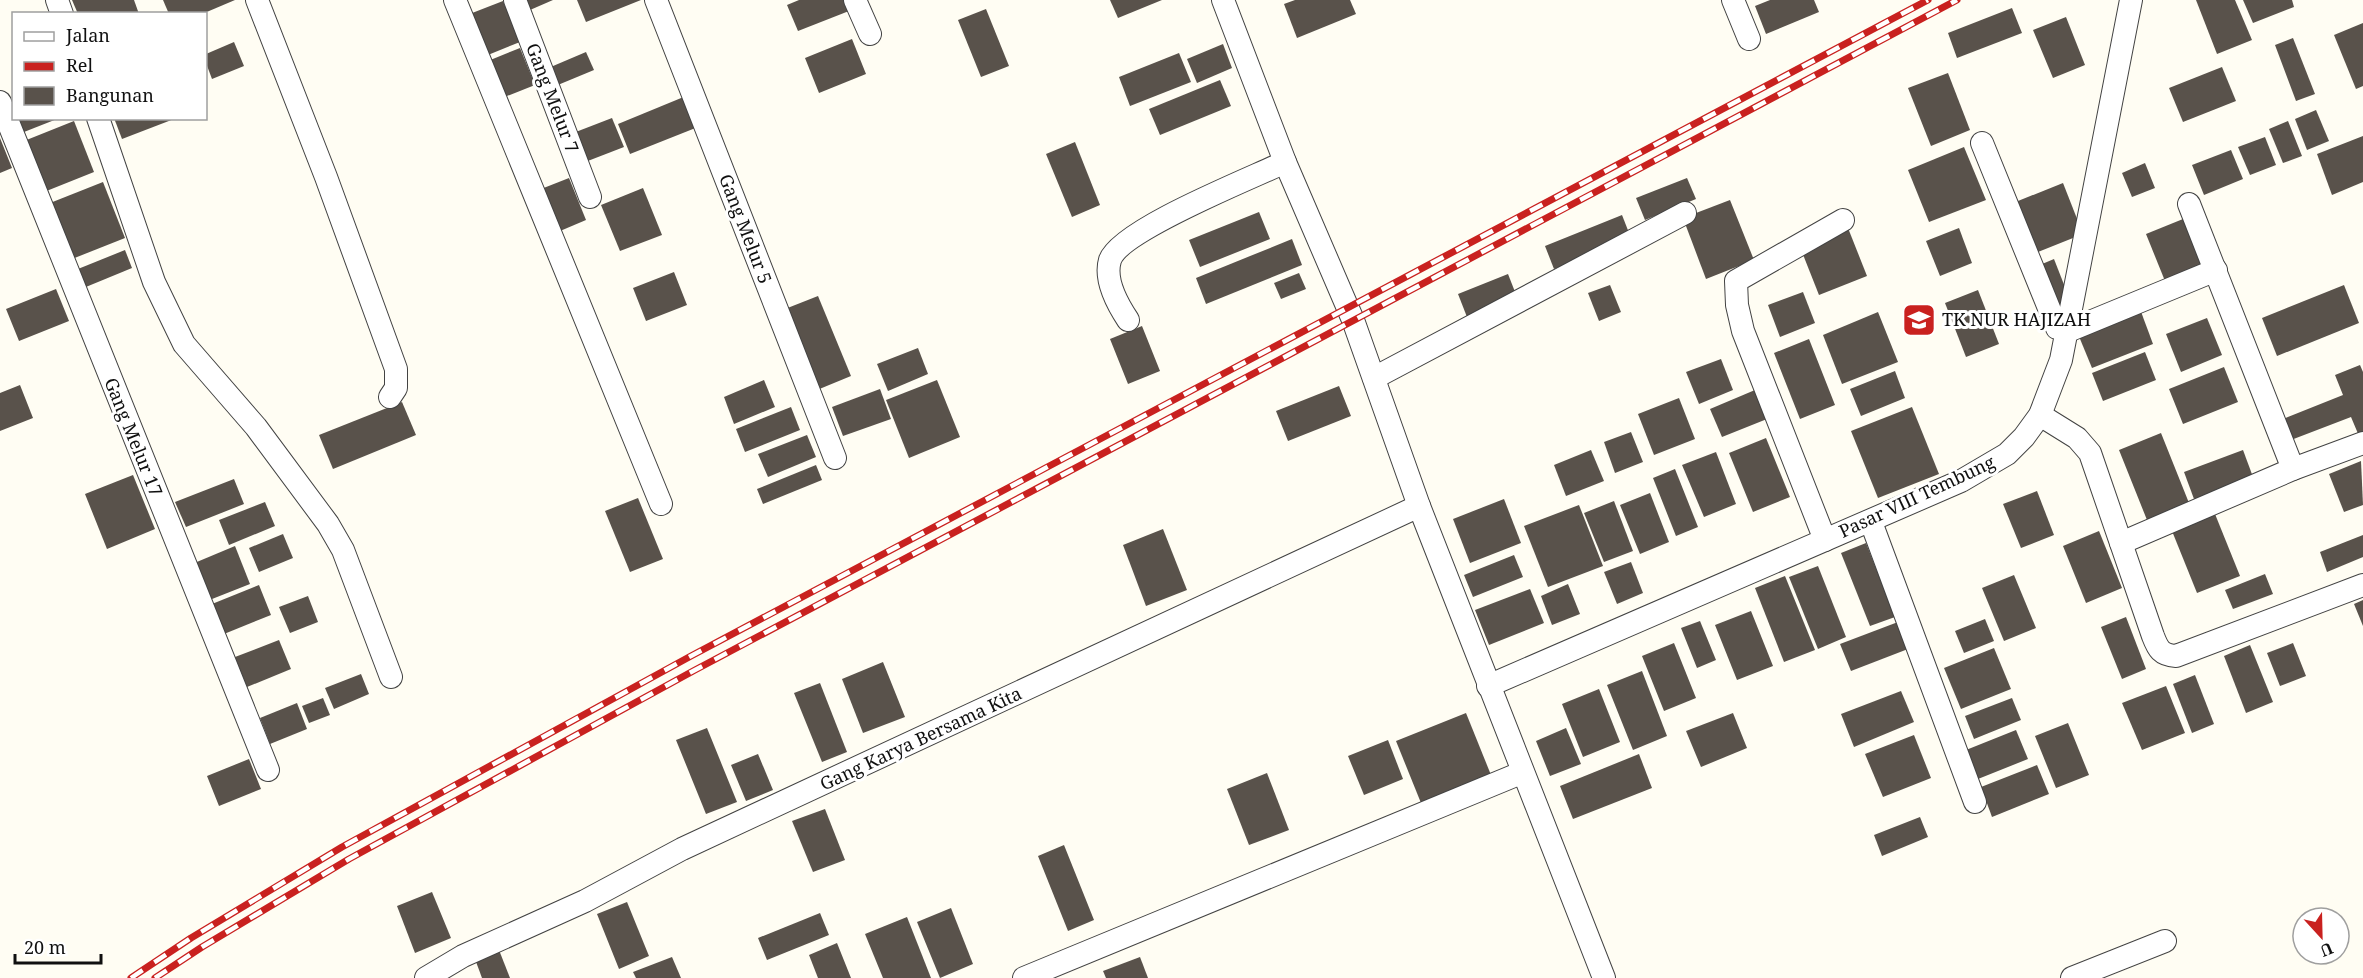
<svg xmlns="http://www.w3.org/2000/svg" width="2363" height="978" viewBox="0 0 2363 978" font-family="'Noto Serif',serif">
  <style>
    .building { fill: #59524b }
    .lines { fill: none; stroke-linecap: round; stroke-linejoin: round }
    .street-casing { stroke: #434343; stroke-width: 24 }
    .street { stroke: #fff; stroke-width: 22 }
    .rail-casing { stroke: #c9211f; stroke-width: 7 }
    .rail { stroke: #fff; stroke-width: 4.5; stroke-dasharray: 14; stroke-linecap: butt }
    .labels { text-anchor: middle; stroke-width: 6; stroke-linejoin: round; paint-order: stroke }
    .street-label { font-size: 18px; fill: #101010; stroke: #fff }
    .poi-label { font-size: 18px; fill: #101010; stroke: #fff; text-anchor: start }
  </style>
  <rect width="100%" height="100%" fill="#fffdf3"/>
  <g class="building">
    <path d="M72,0h62l5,14h-61z"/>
    <path d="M163,0h72l-33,14h-33z"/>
    <path d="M526,0h27l-23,10z"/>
    <path d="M577,0h64l-55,22z"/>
    <path d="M799,0h45l5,11 -51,20 -11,-26z"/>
    <path d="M1110,0h52l-44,18z"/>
    <path d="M1295,0h55l6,14 -59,24 -13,-34z"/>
    <path d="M1770,0h44l5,12 -53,22 -11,-28z"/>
    <path d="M2196,0h39l17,40 -35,14z"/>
    <path d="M2243,0h49l2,7 -41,16z"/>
    <path d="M503,1l17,41 -37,15 -16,-42z"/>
    <path d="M2012,8l10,25 -65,25 -9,-25z"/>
    <path d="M986,9l23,57 -28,11 -23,-57z"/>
    <path d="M2066,17l19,48 -32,13 -20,-48z"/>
    <path d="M2363,23v63l-7,3 -22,-54z"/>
    <path d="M2293,38l22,56 -19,7 -21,-56z"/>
    <path d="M852,39l14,35 -47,19 -14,-35z"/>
    <path d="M234,42l10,24 -32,13 -6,-16v-9z"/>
    <path d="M1223,44l9,24 -35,15 -10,-24z"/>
    <path d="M520,48l15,37 -38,15 -14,-37z"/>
    <path d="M586,52l8,18 -41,17 -7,-18z"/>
    <path d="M1179,53l12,29 -61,24 -11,-29z"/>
    <path d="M2222,67l14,34 -53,21 -14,-34z"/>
    <path d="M1948,73l22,57 -39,16 -23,-58z"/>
    <path d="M1220,80l11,26 -71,29 -11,-26z"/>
    <path d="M686,96l12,31 -68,27 -12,-30z"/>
    <path d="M2316,110l13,31 -22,9 -12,-31z"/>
    <path d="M19,118h38v1l-33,13z"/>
    <path d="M114,118h60v1l-52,20z"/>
    <path d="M612,118l12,29 -44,17 -12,-29z"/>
    <path d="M74,121l20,51 -50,20 -20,-51z"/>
    <path d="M2288,121l14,35 -19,7 -14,-34z"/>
    <path d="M2363,136v46l-31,13 -15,-41z"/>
    <path d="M2265,137l11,28 -26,10 -12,-28z"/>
    <path d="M0,138l12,30 -12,5z"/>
    <path d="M1075,142l25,63 -28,12 -26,-63z"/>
    <path d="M1964,147l22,53 -57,22 -21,-52z"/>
    <path d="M2231,150l12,29 -39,16 -12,-30z"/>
    <path d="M2145,163l10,25 -23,9 -10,-24z"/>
    <path d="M569,178l17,42 -33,14 -17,-43z"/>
    <path d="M1687,178l9,21 -51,21 -9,-22z"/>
    <path d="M103,182l22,56 -58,23 -22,-56z"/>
    <path d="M2063,183l20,51 -50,20 -20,-51z"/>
    <path d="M643,188l19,47 -42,16 -19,-46z"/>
    <path d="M1730,200l24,60 -48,19 -23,-61z"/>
    <path d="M1259,212l11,27 -70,28 -11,-27z"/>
    <path d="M1622,215l9,23 -77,31 -9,-23z"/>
    <path d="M2183,219l19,48 -37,14 -19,-47z"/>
    <path d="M1848,228l19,48 -48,19 -19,-48z"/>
    <path d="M1959,228l13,35 -32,13 -14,-35z"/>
    <path d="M1292,239l10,26 -96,39 -10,-26z"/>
    <path d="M125,250l7,18 -51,21 -8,-18z"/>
    <path d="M2054,259l16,41 -19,8 -16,-41z"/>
    <path d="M674,272l13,33 -41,16 -13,-33z"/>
    <path d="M1299,273l7,16 -25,10 -7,-16z"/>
    <path d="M1508,274l9,23 -50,20 -9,-23z"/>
    <path d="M1610,285l11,27 -22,9 -11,-28z"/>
    <path d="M2344,285l15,38 -82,33 -15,-38z"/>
    <path d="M56,289l13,32 -50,20 -13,-32z"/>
    <path d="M1978,290l21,54 -33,13 -21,-54z"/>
    <path d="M1803,292l12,31 -35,14 -12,-32z"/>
    <path d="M818,296l33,80 -34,14 -32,-81z"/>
    <path d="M2140,309l13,35 -61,24 -14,-34z"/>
    <path d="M1878,312l20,50 -56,22 -19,-49z"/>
    <path d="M2207,318l15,37 -41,17 -15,-38z"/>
    <path d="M1142,326l18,45 -32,13 -18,-45z"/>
    <path d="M1809,339l26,66 -35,14 -26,-66z"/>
    <path d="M918,348l10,26 -40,17 -11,-27z"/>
    <path d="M2145,352l11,28 -53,21 -11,-28z"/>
    <path d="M1721,359l12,31 -34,14 -13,-32z"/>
    <path d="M2360,365l3,7v63l-4,1 -8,-19 -60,23 -8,-21 60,-24 -8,-20z"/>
    <path d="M2224,367l14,35 -55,22 -14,-35z"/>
    <path d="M1895,371l10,27 -44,18 -11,-27z"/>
    <path d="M764,380l11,27 -41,17 -10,-27z"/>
    <path d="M937,380l23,57 -51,21 -23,-58z"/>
    <path d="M20,385l13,33 -33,13v-38z"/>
    <path d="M1339,386l12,30 -63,25 -12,-30z"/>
    <path d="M880,389l11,30 -48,17 -11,-29z"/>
    <path d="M1755,390l12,29 -45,18 -12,-28z"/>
    <path d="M1679,398l16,41 -41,16 -16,-41z"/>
    <path d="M402,402l14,33 -83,34 -14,-34z"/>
    <path d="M791,407l9,23 -55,22 -9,-23z"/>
    <path d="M1912,407l27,67 -61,24 -27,-67z"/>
    <path d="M1631,432l12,30 -28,11 -11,-31z"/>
    <path d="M2161,433l30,75 -42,17 -30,-75z"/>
    <path d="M807,435l9,22 -48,20 -10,-23z"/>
    <path d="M1766,438l24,59 -37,15 -24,-59z"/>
    <path d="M1591,450l13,31 -38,15 -12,-31z"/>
    <path d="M2243,450l10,27 -59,22 -10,-27z"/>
    <path d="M1716,452l20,52 -32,13 -22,-52z"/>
    <path d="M2361,461l2,44 -19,7 -15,-38z"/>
    <path d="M816,465l6,15 -59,24 -6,-15z"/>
    <path d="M1675,469l23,58 -22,9 -23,-58z"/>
    <path d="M133,475l22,54 -48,20 -22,-55z"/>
    <path d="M234,479l10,25 -58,23 -11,-25z"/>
    <path d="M2037,491l17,44 -33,13 -18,-44z"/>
    <path d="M1650,493l19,49 -29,12 -20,-49z"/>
    <path d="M638,498l25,61 -33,13 -25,-61z"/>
    <path d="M1504,499l17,44 -51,20 -17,-44z"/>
    <path d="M1614,501l19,50 -29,11 -20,-49z"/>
    <path d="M265,502l10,24 -46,19 -10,-25z"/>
    <path d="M1579,505l24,61 -55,21 -24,-61z"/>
    <path d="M2215,514l25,62 -43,17 -25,-62z"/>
    <path d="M1163,529l24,61 -41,16 -23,-61z"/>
    <path d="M2099,531l23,57 -36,15 -23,-57z"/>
    <path d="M283,534l10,24 -34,14 -10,-24z"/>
    <path d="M2363,535v22l-36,15 -7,-20z"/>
    <path d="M1866,543l29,74 -25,9 -29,-73z"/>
    <path d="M235,546l15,38 -43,17 -15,-37z"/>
    <path d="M1514,555l9,22 -50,20 -9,-22z"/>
    <path d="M1631,562l12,31 -26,11 -13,-32z"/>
    <path d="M1818,566l28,71 -28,12 -29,-72z"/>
    <path d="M2265,574l8,20 -40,15 -8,-19z"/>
    <path d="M2014,575l22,53 -32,13 -22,-53z"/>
    <path d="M1785,576l30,74 -31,12 -29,-74z"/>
    <path d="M1568,584l12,30 -28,11 -11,-29z"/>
    <path d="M259,585l12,30 -47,19 -12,-30z"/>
    <path d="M1530,589l14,34 -55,22 -14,-35z"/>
    <path d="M308,596l10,26 -28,11 -11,-26z"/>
    <path d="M2363,600v26l-9,-22z"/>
    <path d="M1751,611l22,55 -36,14 -22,-55z"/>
    <path d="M2126,617l20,52 -24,10 -21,-52z"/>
    <path d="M1985,619l9,22 -30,12 -9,-22z"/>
    <path d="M1700,621l16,39 -19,8 -16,-40z"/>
    <path d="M1898,622l10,27 -57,22 -11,-27z"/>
    <path d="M279,640l12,29 -44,18 -12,-30z"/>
    <path d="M1674,643l22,55 -32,13 -22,-55z"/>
    <path d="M2293,643l13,33 -26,10 -13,-33z"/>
    <path d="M2250,645l23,57 -27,11 -22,-57z"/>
    <path d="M1994,648l17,41 -50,20 -17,-41z"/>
    <path d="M883,662l22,55 -42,16 -21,-54z"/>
    <path d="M1642,671l25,65 -34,14 -26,-65z"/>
    <path d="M361,674l8,20 -35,15 -9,-21z"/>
    <path d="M2195,675l19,49 -22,9 -19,-49z"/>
    <path d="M820,683l27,69 -25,10 -28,-69z"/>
    <path d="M2166,686l19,47 -43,17 -20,-47z"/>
    <path d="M1599,689l21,53 -37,15 -21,-53z"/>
    <path d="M1901,691l13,31 -60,25 -13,-33z"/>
    <path d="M323,698l7,17 -21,8 -7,-17z"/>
    <path d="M2012,698l9,22 -47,19 -9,-23z"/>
    <path d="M297,703l10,26 -37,15 -10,-26z"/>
    <path d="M1466,713l25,62 -70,28 -25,-62z"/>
    <path d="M1733,713l14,35 -46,19 -15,-36z"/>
    <path d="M2068,723l21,52 -33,13 -21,-52z"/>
    <path d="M707,728l30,74 -31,12 -30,-74z"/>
    <path d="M1566,728l15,36 -31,12 -14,-35z"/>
    <path d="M2016,730l12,29 -50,20 -12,-29z"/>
    <path d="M1914,735l17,43 -48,19 -18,-43z"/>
    <path d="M1388,740l15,39 -39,16 -16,-39z"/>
    <path d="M758,754l15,36 -27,11 -15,-36z"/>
    <path d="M1639,754l13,34 -79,31 -13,-33z"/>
    <path d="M249,759l12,30 -42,17 -12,-30z"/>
    <path d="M2037,765l12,29 -57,23 -11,-30z"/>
    <path d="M1267,773l22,57 -40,15 -22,-56z"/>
    <path d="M825,809l20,51 -32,12 -21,-51z"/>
    <path d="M1920,817l8,20 -46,19 -8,-21z"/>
    <path d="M1064,845l30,75 -26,11 -30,-75z"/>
    <path d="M432,892l19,46 -36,15 -18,-47z"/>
    <path d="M627,902l22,54 -30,13 -22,-55z"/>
    <path d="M951,908l22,56 -33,14 -23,-56z"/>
    <path d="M820,913l9,22 -62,25 -9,-22z"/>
    <path d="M907,917l24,61h-48l-18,-44z"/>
    <path d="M837,943l14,35h-33l-9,-23z"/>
    <path d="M499,950l11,28h-28l-7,-19z"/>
    <path d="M672,957l9,21h-45l-3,-6z"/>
    <path d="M1140,957l8,21h-42l-3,-7z"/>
  </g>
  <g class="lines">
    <defs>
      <g id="street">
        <path d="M57,0l5,14"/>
        <path d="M257,0l69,177 70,192v19l-6,9"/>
        <path d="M455,0l206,504"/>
        <path d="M515,0l75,197"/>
        <path d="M656,0l179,458"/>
        <path d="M855,0l15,34"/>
        <path d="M1223,0l62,162 68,158 66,186 185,472"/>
        <path d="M1733,0l16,39"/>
        <path d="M0,102l268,668"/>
        <path d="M98,118l56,164 30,62 72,83 72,97 15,26 48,127"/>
        <path d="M1982,143l75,185 11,3 148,-61"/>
        <path d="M2189,204l104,265 70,-26"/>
        <path d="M1128,320c-10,-15 -24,-40 -18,-60 10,-30 142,-82 175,-98"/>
        <path d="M1374,378l311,-165"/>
        <path d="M2040,415l37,23 13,15 63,183c5,13 8,19 23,20l187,-71"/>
        <path d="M1871,522l104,280"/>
        <path d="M1825,540l-82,-209 -6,-26 -1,-24 107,-61"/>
        <path d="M2121,543l172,-74"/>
        <path d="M1488,686l473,-205 46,-27 17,-17 16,-22 21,-55 70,-360"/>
        <path d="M426,978l37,-22 122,-55 97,-52 737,-343"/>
        <path d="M1024,978l497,-205"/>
        <path d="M2072,978l93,-37"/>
      </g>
    </defs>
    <use href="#street" class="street-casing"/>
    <use href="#street" class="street"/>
    <defs>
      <g id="rail">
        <path d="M131,978l60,-40 151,-91 349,-191 1237,-656"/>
        <path d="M155,978l47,-31 147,-88 346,-189 1262,-670"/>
      </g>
    </defs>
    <use href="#rail" class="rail-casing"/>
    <use href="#rail" class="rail"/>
  </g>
  <defs>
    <symbol id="school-square" viewBox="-11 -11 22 22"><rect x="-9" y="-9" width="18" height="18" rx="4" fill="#c9211f" stroke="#fff"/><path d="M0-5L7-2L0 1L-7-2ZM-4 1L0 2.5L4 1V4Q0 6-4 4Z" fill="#fff"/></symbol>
  </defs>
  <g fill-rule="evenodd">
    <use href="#school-square" x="1900" y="301" width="38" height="38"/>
  </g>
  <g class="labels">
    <g class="street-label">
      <text transform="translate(552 98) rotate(69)" y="6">Gang Melur 7</text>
      <text transform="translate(745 229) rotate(69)" y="6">Gang Melur 5</text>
      <text transform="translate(133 437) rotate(68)" y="6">Gang Melur 17</text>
      <text transform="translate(1917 497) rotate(-25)" y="6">Pasar VIII Tembung</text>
      <text transform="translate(921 739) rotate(-25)" y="6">Gang Karya Bersama Kita</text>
    </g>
    <g class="poi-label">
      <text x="1942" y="326">TK NUR HAJIZAH</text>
    </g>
  </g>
  <rect x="12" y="12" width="195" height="108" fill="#ffffff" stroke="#9f9f9f" stroke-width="1.5"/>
  <rect x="24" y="32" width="30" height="9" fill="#ffffff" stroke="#9f9f9f" stroke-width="1.5"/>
  <text x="66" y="42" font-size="18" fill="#101010">Jalan</text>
  <rect x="24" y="62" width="30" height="9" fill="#c9211f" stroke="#9f9f9f" stroke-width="1.5"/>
  <text x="66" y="72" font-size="18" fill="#101010">Rel</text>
  <rect x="24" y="87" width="30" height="18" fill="#59524b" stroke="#9f9f9f" stroke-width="1.5"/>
  <text x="66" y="102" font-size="18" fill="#101010">Bangunan</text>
  <g transform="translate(2321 936) rotate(158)"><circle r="28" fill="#ffffff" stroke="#9f9f9f" stroke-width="1.5"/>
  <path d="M0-4.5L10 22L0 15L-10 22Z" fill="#c9211f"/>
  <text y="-9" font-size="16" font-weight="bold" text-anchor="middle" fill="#101010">U</text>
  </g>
  <path d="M15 954v9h86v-9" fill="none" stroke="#101010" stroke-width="3"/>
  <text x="24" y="954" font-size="18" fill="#101010" stroke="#ffffff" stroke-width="4.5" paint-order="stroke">20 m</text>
</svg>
